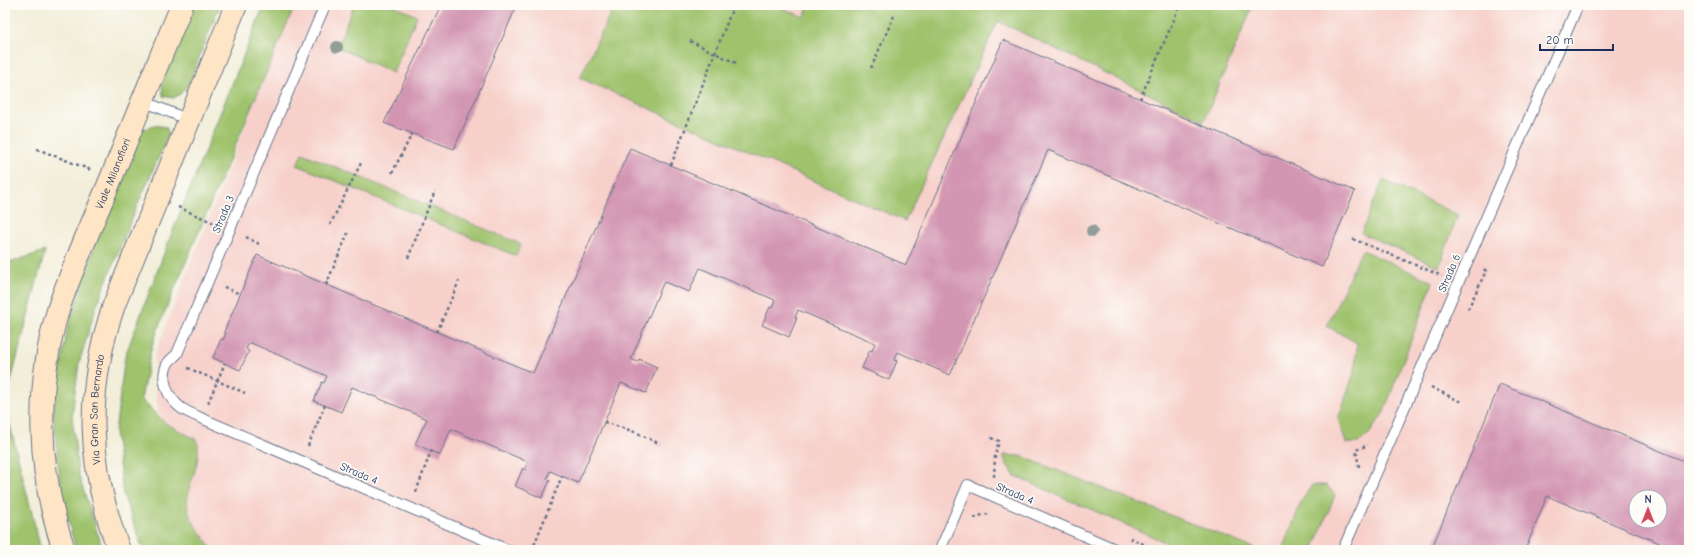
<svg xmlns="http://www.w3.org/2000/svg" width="1694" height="555" viewBox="0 0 1694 555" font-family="'Comic Neue',sans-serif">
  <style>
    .built { fill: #f7d0ca; fill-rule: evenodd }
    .green { fill: #9fc26c; stroke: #5d7865 }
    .building { fill: #d396b2; fill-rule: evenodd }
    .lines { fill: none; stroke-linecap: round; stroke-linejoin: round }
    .service-casing { stroke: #667289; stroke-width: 12 }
    .secondary-casing { stroke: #667289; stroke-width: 24 }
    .path { stroke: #667289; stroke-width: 2.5; stroke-dasharray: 3 3; stroke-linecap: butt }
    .service { stroke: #fff; stroke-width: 10 }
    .secondary { stroke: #fde5c5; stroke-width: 22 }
    .tree { fill: #929d98 }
    .labels { text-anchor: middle; stroke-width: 3.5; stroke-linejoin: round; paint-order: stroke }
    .street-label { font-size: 11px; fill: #1b2f5e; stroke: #fdfcf7 }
  </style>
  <rect width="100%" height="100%" fill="#fdfcf7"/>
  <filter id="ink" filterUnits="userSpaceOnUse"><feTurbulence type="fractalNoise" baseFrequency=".025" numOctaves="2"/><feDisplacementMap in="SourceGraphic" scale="8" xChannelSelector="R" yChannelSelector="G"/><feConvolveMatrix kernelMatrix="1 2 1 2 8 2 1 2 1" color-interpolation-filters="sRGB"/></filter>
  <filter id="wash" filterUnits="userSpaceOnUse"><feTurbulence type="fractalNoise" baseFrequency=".012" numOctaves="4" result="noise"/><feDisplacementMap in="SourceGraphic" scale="16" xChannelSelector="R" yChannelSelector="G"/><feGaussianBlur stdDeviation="0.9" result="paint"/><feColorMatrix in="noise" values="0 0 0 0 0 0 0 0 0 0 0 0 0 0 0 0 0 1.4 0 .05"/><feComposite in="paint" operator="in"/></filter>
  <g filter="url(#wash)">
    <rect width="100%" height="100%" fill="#f2eed9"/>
    <path class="built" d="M293,5h1396v545h-1514l-9,-9 -12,-185zM1636,497h24v24h-24z"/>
    <g class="green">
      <path d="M194,5h26l-32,80 -8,9 -6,4 -11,-2 -1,-13z"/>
      <path d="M264,5h31l-132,311 -11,29 -11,54 24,24 32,17c6,27 -13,45 -9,70 3,12 18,30 25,40h-70l-20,-56 -8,-62 10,-76 46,-121z"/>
      <path d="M354,5h41v1l22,10 -24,57 -56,-26z"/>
      <path d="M614,5h160l30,12 5,-12h444l-49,116 -206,-100 -93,200 -325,-143z"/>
      <path d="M154,125l12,2 3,7 -35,79 -38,94 -17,56 -7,52 6,58 25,77h-26l-3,-7 -13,-52 -8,-78 14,-82 33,-103 42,-98z"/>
      <path d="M302,153l219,91 -5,12 -219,-91z"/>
      <path d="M1383,180l75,35 -19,52 -78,-34z"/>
      <path d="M1362,250l71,32 -50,132 -14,20 -11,9h-12l-8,-24 17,-49 2,-27 -30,-17z"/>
      <path d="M45,251l-40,153v-140z"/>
      <path d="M5,405l36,145h-36z"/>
      <path d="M1003,455l18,1 237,94h-75l-168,-74 -8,-11z"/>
      <path d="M1312,485h14l9,10 -22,55h-30l18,-48z"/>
    </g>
    <g id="blocks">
      <g class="building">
        <path d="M441,5h76l-63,144 -70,-26z"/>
        <path d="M1003,40l352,151 -33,76 -274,-117 -98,225 -52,-23 -4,8 3,1 -8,19 -27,-12 8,-18 2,1 3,-8 -77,-33 -3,8h2l-8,19 -27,-12 8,-18 2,1 3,-8 -75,-32 -11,24 -25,-10 -3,6 -30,71 7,3 1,-3 18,8 -11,26 -25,-10 -43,100 -28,-12 -3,8 3,1 -8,18 -27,-12 8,-18 2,2 3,-8 -77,-33 -11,26 -25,-11 12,-25 -75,-32 -11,25 -27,-11 8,-19 2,1 3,-7 -76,-33h-2l-3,6 3,2 -9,19 -27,-12 8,-19 2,1 3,-7 -2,-1 33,-77 276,118 97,-225 276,117z"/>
        <path d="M1500,384l189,79v87h-13l-129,-54 -22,54h-94zM1636,497h24v24h-24z"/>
      </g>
    </g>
  </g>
  <g filter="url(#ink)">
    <use href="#blocks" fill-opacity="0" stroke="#667289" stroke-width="1"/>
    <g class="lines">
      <defs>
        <g id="service">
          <path d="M325,5l-148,349c-3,3 -7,6 -9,9 -9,16 0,35 13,45 6,4 13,7 20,10l307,132"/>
          <path d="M143,101l46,19"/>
          <path d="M940,550l28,-65 149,65"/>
          <path d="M1343,550l235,-545"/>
        </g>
        <g id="secondary">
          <path id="s1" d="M64,550c-27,-78 -29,-165 -5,-243 14,-41 32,-81 49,-121 24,-60 49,-121 74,-181"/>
          <path id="s2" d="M119,550c-32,-85 -34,-159 -5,-245l122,-300"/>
        </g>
      </defs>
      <use href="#service" class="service-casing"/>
      <use href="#secondary" class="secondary-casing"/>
      <g class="path">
        <path d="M690,41l48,23"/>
        <path d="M871,68l23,-52"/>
        <path d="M1140,99l40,-94"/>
        <path d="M37,149l54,21"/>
        <path d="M671,165l63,-160"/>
        <path d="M392,173l20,-39"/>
        <path d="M178,207l36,16"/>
        <path d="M330,225l32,-64"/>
        <path d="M246,237l13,7"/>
        <path d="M1353,239l89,37"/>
        <path d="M408,258l27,-67"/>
        <path d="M326,285l22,-52"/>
        <path d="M224,287l16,7"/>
        <path d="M1468,309l18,-38 -3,-3"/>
        <path d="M437,332l22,-51"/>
        <path d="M188,368l57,25"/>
        <path d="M1431,387l30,15"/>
        <path d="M208,403l17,-40"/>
        <path d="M604,422l31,10 25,12"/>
        <path d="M991,438l8,3 -4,15 -1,21"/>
        <path d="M308,446l17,-41"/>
        <path d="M1359,467l-3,-17 12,-5"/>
        <path d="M416,492l15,-41"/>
        <path d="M974,518l11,-4 5,1"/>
        <path d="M1130,538l27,12"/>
        <path d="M532,550l30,-74"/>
      </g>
      <use href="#service" class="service"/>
      <use href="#secondary" class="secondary"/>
    </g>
    <g class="tree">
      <circle cx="337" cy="47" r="6"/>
      <circle cx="1092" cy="231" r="6"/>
    </g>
  </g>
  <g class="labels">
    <g class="street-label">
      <text dy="4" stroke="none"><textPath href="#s1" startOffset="391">Viale Milanofiori</textPath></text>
      <text transform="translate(223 214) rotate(-67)" y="4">Strada 3</text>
      <text transform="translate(1449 273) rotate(-67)" y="4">Strada 6</text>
      <text dy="4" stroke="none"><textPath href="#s2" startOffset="144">Via Gran San Bernardo</textPath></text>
      <text transform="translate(359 473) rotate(23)" y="4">Strada 4</text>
      <text transform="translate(1015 493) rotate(23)" y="4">Strada 4</text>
    </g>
  </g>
  <rect width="1694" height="555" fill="none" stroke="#fdfcf7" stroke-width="20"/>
  <g transform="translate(1648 509)"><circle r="19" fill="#fdfcf7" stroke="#a3aaba"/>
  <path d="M0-3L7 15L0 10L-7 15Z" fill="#d1495b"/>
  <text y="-6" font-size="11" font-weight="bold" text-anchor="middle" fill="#1b2f5e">N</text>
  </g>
  <path d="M1540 44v6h73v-6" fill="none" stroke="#1b2f5e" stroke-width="2"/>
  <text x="1546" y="44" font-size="12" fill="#1b2f5e" stroke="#fdfcf7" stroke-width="3" paint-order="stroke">20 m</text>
</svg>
